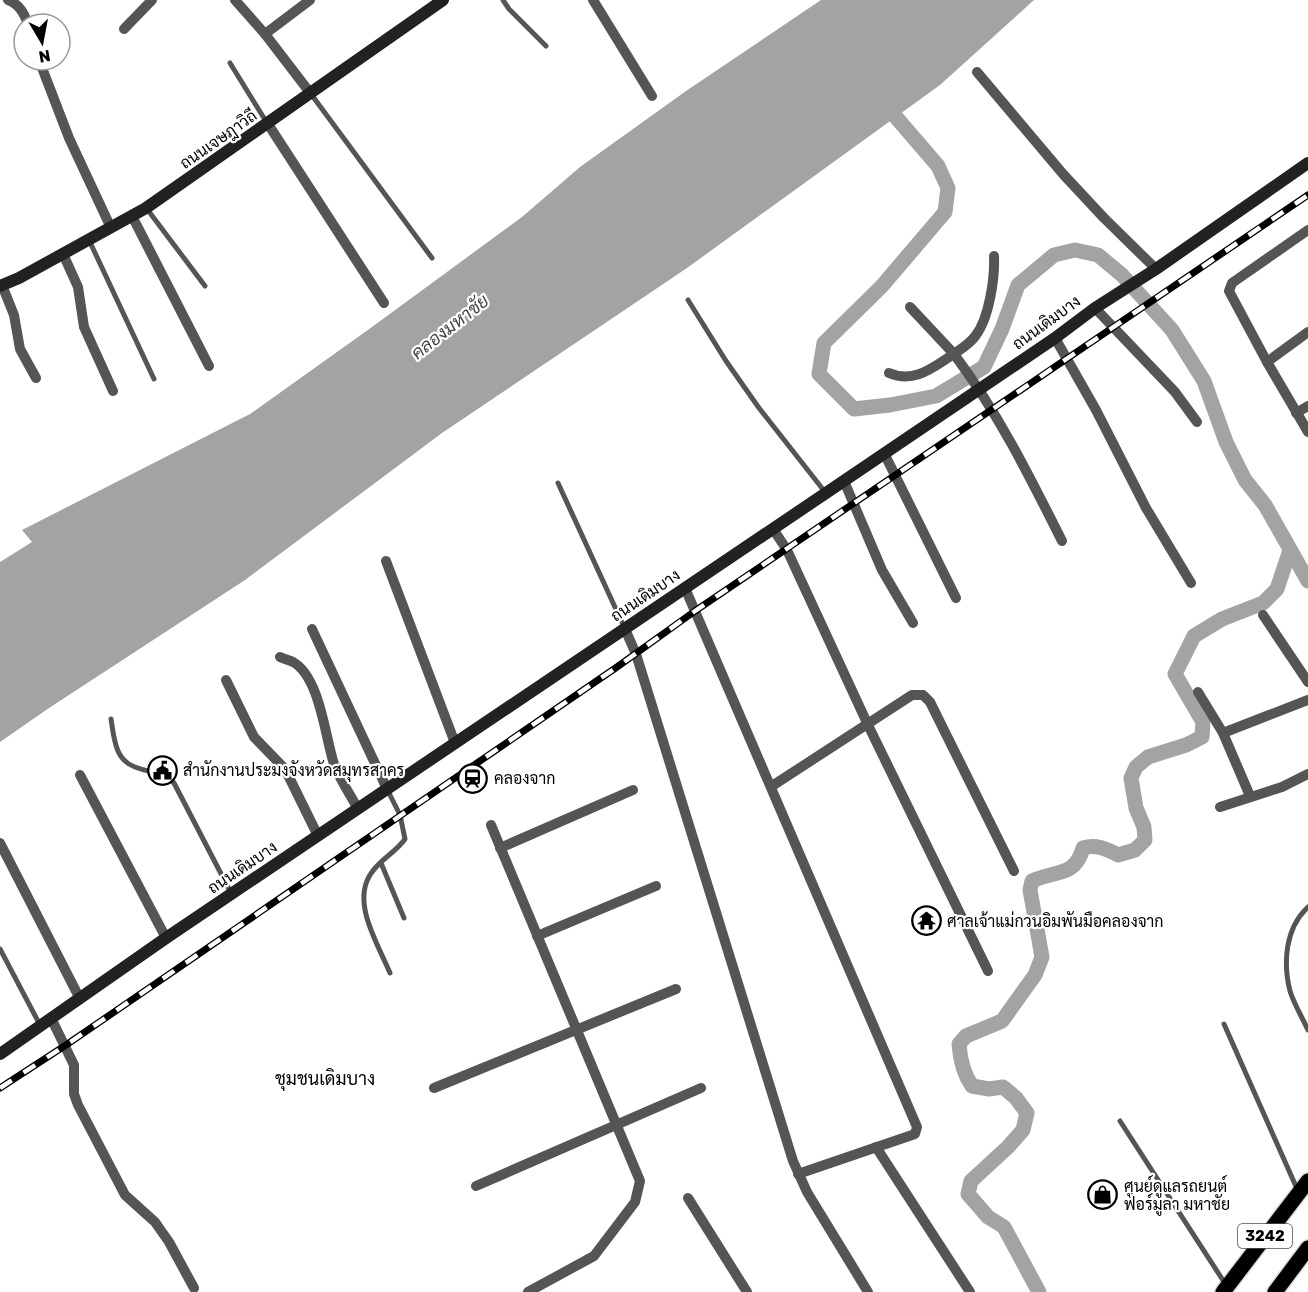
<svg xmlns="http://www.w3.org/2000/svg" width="1308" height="1292" viewBox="0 0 1308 1292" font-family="Rubik,Sarabun,sans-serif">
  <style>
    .water { fill: #a3a3a3 }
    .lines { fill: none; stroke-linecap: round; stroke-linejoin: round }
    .canal { stroke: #a3a3a3; stroke-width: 15 }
    .primary-casing { stroke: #dbdbdb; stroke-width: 18 }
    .lane { stroke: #555; stroke-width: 5 }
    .street { stroke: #555; stroke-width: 10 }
    .secondary { stroke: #222; stroke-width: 12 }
    .primary { stroke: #000; stroke-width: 15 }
    .rail-casing { stroke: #000; stroke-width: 7 }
    .rail { stroke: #fff; stroke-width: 4.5; stroke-dasharray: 14; stroke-linecap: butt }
    .labels { text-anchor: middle; stroke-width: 4.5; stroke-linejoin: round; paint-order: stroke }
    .shield { fill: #fff; stroke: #4c4c4c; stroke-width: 1.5 }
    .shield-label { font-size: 15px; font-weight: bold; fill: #000 }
    .street-label { font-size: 16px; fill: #000; stroke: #fff }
    .poi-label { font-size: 16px; fill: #000; stroke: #fff; text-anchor: start }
    .water-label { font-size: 18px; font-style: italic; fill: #444; stroke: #fff }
    .neighbourhood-label { font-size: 18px; fill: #000; stroke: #fff }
  </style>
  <rect width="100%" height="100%" fill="#fff"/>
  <path class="water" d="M821,0h213l-94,85 -253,183 -245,165 -197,147 -199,130 -46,32v-180l32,-20 -10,-12 228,-116 122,-87 150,-110 58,-50 106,-76z"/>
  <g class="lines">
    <g class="canal">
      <path d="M883,102l55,64 10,22 -3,24 -63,74 -58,57 -5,31 35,35 36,-4 46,-9 48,-29 18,-38 16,-44 36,-30 21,-5 23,5 24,20 50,55 32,51 22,61 19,38 20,25 43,76"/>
      <path d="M1039,1292l-35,-65 -16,-10 -20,-23 3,-13 37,-34 15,-17 4,-17 -11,-15 -13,-11 -14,2 -17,-3c-9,-13 -12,-27 -13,-42l7,-8 36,-15 33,-46 7,-18 -12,-67 2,-9c22,-11 43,-3 51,-33 13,-4 24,1 35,7l17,-5 10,-10 -1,-13 -8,-19 -5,-30 5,-11 12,-10 38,-12 16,-8 1,-15 -28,-48 19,-38 28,-17 41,-16 14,-14 13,-39"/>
    </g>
    <defs>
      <g id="primary">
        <path d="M1223,1292l85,-111"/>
        <path d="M1275,1292l33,-44"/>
      </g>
    </defs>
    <use href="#primary" class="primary-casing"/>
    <g class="lane">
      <path d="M503,0l6,9 37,37"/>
      <path d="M230,63l37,60"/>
      <path d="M311,94l121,164"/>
      <path d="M147,209l58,77"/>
      <path d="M89,240l65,139"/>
      <path d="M688,300l38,61 33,47 66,84"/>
      <path d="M558,483l67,146"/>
      <path d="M111,719c3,19 4,41 24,48 17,7 23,2 39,16l57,110"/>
      <path d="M387,789l13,26 5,24c-9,13 -24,20 -33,33 -22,29 6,72 18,101"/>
      <path d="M381,863l23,55"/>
      <path d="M1308,907c-23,21 -25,56 -18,84 4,13 12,26 18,39"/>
      <path d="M0,949l40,76"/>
      <path d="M1224,1024l74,167"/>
      <path d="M1120,1121l106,164"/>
    </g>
    <g class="street">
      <path d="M8,0c11,4 16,13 20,24"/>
      <path d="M235,0l30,34 46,60"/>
      <path d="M593,0l59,96"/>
      <path d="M124,29l28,-29"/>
      <path d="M265,34l45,-34"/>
      <path d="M39,60l30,78 42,90"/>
      <path d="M977,72l86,102 41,44 52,51"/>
      <path d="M268,124l116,179"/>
      <path d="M132,216l77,150"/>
      <path d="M1308,230l-76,53 -3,8 38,71 41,70"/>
      <path d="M63,254l15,33 6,40 29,64"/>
      <path d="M994,256c1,22 -5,62 -18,79 -5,8 -15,14 -22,19 44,59 75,121 108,187"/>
      <path d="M2,285l12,30 6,34 16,29"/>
      <path d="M1095,308l80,84 22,30"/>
      <path d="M1055,338l41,72 50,98 45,75"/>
      <path d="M1267,362l41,-30"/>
      <path d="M889,373c26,11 44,-6 65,-19l-44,-47"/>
      <path d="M1296,413l12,-7"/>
      <path d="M884,453l72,145"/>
      <path d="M844,481l38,89 31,53"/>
      <path d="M773,529l14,21 81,175 120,246"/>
      <path d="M386,561l69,182"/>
      <path d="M685,588l232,539 -2,7 -117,40"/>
      <path d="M1263,615l45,67"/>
      <path d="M312,629l75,160"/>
      <path d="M625,629l11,25 157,507 14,31 61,100"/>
      <path d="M280,657c4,2 9,3 13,5 27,15 32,75 41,102 6,16 16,30 24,45"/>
      <path d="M226,680l28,57 29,30 6,10 29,59"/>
      <path d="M1198,692l25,41 27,63"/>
      <path d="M1223,733l85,-33"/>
      <path d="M80,775l86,163"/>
      <path d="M772,786l140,-91h11l7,7 84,169"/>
      <path d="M1220,807l62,-20 26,-13"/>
      <path d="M491,825l149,356 -5,21 -41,54 -66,36"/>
      <path d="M0,843l79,154"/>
      <path d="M500,848l133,-58"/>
      <path d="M537,936l119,-50"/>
      <path d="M51,1018l23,47v29l4,11 47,90 30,27 14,20 25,46"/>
      <path d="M434,1088l242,-99"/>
      <path d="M876,1147l94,145"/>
      <path d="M476,1186l225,-98"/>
      <path d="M688,1198l59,94"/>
    </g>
    <g class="secondary">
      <path d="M0,286l19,-8 127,-70 297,-208"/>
      <path d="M0,1054l166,-116 660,-445 229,-155 40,-30 61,-39 152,-106"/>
    </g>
    <use href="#primary" class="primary"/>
    <defs>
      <path id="rail" d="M0,1088l66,-43 551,-378 78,-56 613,-416"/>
    </defs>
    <use href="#rail" class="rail-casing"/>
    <use href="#rail" class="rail"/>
  </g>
  <defs>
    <symbol id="civic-ring" viewBox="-11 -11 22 22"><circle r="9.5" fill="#fff" stroke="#000" stroke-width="1.5"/><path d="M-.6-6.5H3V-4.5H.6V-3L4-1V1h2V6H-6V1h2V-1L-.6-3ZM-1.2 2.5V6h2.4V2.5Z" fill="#000"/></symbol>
    <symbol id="station-ring" viewBox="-11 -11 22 22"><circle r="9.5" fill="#fff" stroke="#000" stroke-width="1.5"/><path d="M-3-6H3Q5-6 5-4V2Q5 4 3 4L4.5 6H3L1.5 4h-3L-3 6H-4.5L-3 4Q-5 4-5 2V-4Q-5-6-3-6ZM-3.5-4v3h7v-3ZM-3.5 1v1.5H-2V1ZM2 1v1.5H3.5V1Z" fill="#000"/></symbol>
    <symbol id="temple-ring" viewBox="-11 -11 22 22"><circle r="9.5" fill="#fff" stroke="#000" stroke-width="1.5"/><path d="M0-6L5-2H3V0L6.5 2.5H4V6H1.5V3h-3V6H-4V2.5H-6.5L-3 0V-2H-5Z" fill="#000"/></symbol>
    <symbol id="shop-ring" viewBox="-11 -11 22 22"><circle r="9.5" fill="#fff" stroke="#000" stroke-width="1.5"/><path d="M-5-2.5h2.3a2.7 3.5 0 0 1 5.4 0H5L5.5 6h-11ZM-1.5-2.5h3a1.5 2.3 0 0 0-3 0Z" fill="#000"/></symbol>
  </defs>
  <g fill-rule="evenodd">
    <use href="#civic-ring" x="146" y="754" width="33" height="33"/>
    <use href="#station-ring" x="456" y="762" width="33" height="33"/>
    <use href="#temple-ring" x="910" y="904" width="33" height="33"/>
    <use href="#shop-ring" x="1086" y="1178" width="33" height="33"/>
  </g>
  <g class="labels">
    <rect class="shield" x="1238" y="1224" width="54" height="24" rx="4.5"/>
    <g class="shield-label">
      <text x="1265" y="1241">3242</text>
    </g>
    <g class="street-label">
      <text transform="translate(218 139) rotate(-35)" y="6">ถนนเจษฎาวิถี</text>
      <text transform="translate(1046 322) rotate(-36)" y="6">ถนนเดิมบาง</text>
      <text transform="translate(645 595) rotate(-34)" y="6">ถนนเดิมบาง</text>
      <text transform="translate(242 867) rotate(-34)" y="6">ถนนเดิมบาง</text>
    </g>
    <g class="poi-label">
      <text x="183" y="776">สำนักงานประมงจังหวัดสมุทรสาคร</text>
      <text x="494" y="784">คลองจาก</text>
      <text x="947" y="927">ศาลเจ้าแม่กวนอิมพันมือคลองจาก</text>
      <text x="1124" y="1192">ศูนย์ดูแลรถยนต์<tspan x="1124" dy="18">ฟอร์มูลา มหาชัย</tspan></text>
    </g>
    <g class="water-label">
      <text transform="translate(450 327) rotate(-38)" y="6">คลองมหาชัย</text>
    </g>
    <g class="neighbourhood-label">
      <text x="325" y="1085">ชุมชนเดิมบาง</text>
    </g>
  </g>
  <g transform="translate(42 42) rotate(170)"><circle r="28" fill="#ffffff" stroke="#999999" stroke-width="1.5"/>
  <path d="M0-4.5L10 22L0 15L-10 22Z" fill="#000000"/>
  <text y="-9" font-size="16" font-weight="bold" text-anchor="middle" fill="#000000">N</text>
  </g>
</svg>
